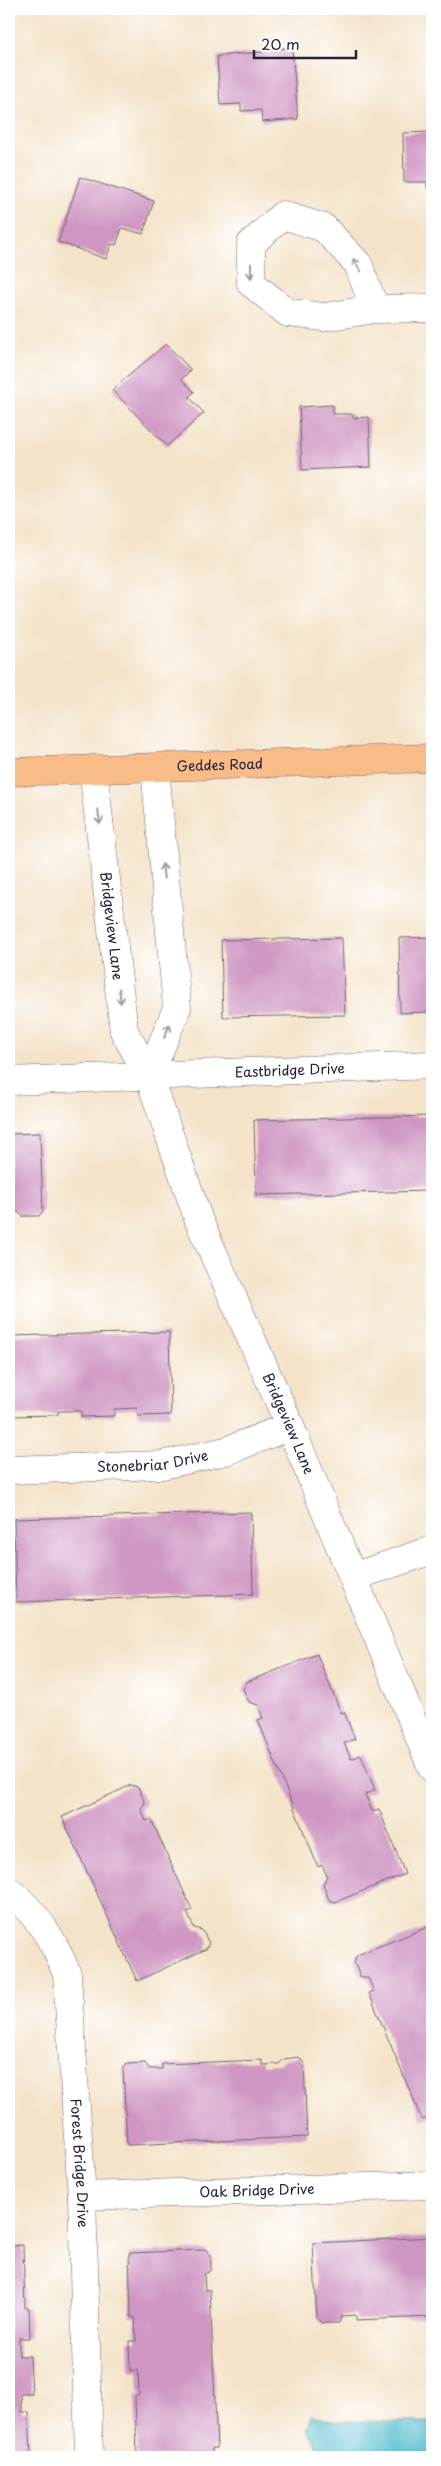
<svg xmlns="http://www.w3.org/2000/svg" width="441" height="2466" viewBox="0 0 441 2466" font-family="'Playpen Sans',sans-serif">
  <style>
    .water { fill: #4fbacc; stroke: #386e84 }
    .building { fill: #cf96c3 }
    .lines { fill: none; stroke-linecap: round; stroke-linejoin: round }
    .minor-casing { stroke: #6c666d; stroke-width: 29 }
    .major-casing { stroke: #6c666d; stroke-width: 29 }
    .minor { stroke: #fff; stroke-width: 28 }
    .major { stroke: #f9bc89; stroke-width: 28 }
    .oneway { stroke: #9c9ca7 }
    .labels { text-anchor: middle; stroke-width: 4; stroke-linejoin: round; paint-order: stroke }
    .street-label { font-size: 14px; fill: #22223b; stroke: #fff }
  </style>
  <rect width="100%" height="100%" fill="#fff"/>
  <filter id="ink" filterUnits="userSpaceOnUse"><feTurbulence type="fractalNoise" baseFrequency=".02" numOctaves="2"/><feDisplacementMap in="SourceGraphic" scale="10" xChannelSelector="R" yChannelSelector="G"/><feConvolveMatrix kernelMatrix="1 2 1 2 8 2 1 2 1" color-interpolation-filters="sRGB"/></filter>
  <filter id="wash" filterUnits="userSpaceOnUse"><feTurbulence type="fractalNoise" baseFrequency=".0096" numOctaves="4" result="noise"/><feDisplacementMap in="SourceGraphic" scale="20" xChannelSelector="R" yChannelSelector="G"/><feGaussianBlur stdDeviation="1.12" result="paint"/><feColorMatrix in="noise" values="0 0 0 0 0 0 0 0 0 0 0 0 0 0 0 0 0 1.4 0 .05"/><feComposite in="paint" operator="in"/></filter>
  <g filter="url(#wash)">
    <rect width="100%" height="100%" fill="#f4e3c9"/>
    <path class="water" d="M312,2415l27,6 93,1v35h-114v-10l-11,-17z"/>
    <g id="blocks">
      <g class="building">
        <path d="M292,48l6,71 -36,3 -1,-12 -20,1v-7l-21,1 -3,-49 46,-4 -1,-3z"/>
        <path d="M432,132v56h-5v-6h-23l-1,-49z"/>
        <path d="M80,177l74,24 -11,33 -21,-6 -6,17 -5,-1 -5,15 -48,-17z"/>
        <path d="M166,344l25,26 -9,9 12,13 -5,5 15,16 -37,33 -55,-56z"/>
        <path d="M333,405v9h19l1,4 16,-1 2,50 -69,3 -3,-63z"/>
        <path d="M432,937v75l-32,1 -1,-75z"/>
        <path d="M342,938l3,77 -122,2 -2,-77z"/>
        <path d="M430,1116l1,75 -175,4 -2,-75z"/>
        <path d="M40,1133l3,78 -4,5h-17l-6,-6h-7v-76z"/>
        <path d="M169,1332l2,83 -33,1 -1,-8 -23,1v7l-33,1v-6h-23v4l-49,1v-80z"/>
        <path d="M251,1512l2,82 -237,8 -2,-83z"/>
        <path d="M317,1654l24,59 3,-1 11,27 -11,4 7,16 10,-4 14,35 -10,4 7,17 7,-2 26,65 -70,28 -6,-2 -6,-16 4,-8 -5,-11 -4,2 -60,-147 5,-2 -5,-13 -9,-3 -6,-13 4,-7z"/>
        <path d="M131,1785l7,2 7,16 -4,6 5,12 5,-2 41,91 -5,2 7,16 8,2 7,13 -3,6 -69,32 -75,-164z"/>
        <path d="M428,1927l4,11v178l-10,4 -53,-127 5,-2 -6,-13 -8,-2 -6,-14 3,-7z"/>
        <path d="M299,2057l5,6 3,74 -180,8 -4,-76 4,-5 18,-1 4,6h13v-5l100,-4v5l17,-1 5,-5z"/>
        <path d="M432,2237v80l-76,3v-5l-14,1 -3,7h-18l-4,-5 -4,-75z"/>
        <path d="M23,2245l2,63h4l1,30h-11v18h11l2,38h-11l1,18h7l2,45h-22v-211z"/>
        <path d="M205,2250l6,6v14l-7,5 1,15h5l7,158h-5v9h-75l-2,-61 4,-1 -1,-25 -8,1 -1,-30h7l-1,-24h-4l-2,-64z"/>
      </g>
    </g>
  </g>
  <g filter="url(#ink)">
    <use href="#blocks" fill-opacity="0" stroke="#6c666d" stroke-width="1"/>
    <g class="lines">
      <defs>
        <g id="minor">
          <path d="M375,309l-17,-45 -34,-36 -41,-13 -32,29v39l37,30 36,4 51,-8 57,-1"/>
          <path id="s1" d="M93,769l31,262 25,45 50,145 91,205 142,342"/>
          <path d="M149,1076l28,-68 -22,-240"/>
          <path id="s2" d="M9,1081l423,-16"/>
          <path id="s3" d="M9,1470l153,-5 64,-14 64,-25"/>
          <path d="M353,1577l79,-27"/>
          <path id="s4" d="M9,1891c29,23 45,50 58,83l15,222 7,261"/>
          <path id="s5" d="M82,2196l350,-11"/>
        </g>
        <g id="major">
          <path id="s6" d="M9,772l423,-14"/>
        </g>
      </defs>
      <use href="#minor" class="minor-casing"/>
      <use href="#major" class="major-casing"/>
      <use href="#minor" class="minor"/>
      <use href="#major" class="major"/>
    </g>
    <defs><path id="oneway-shaft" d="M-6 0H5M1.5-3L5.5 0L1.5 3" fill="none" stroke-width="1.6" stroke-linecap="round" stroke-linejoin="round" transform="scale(1.25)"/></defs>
    <g class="oneway">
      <use href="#oneway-shaft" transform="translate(357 265) rotate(-123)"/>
      <use href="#oneway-shaft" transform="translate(251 271) rotate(90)"/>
      <use href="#oneway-shaft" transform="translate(99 817) rotate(83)"/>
      <use href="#oneway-shaft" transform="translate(163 871) rotate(-96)"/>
      <use href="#oneway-shaft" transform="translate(120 996) rotate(83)"/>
      <use href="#oneway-shaft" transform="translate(167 1031) rotate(-68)"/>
    </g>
  </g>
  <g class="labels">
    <g class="street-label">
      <text dy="5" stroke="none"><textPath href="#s6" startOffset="211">Geddes Road</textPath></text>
      <text dy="5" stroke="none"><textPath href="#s1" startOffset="158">Bridgeview Lane</textPath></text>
      <text dy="5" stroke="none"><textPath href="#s2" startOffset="281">Eastbridge Drive</textPath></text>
      <text dy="5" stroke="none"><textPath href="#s1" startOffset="690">Bridgeview Lane</textPath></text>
      <text dy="5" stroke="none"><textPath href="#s3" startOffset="144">Stonebriar Drive</textPath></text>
      <text dy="5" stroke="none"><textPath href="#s4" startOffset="292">Forest Bridge Drive</textPath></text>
      <text dy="5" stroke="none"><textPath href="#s5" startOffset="175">Oak Bridge Drive</textPath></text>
    </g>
  </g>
  <rect width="441" height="2466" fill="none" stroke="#fff" stroke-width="30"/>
  <path d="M254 50v8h102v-8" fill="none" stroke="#22223b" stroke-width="2.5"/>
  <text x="261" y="50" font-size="15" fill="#22223b" stroke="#ffffff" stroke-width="4" paint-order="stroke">20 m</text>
</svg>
